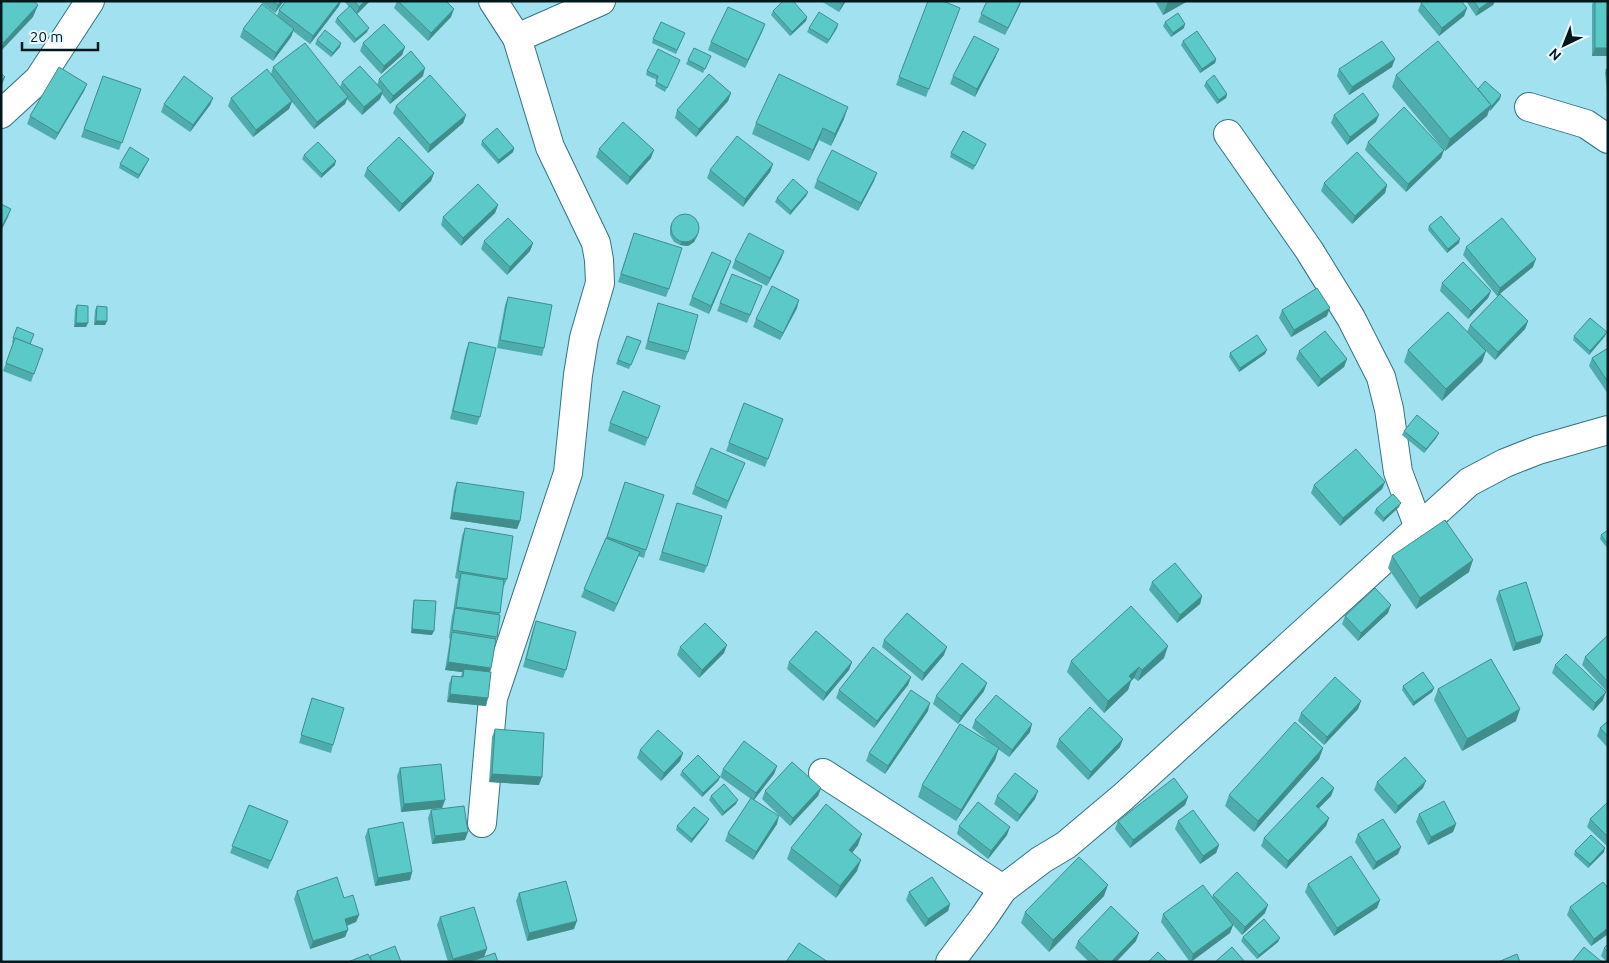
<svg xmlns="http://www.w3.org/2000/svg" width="1609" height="963" viewBox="0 0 1609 963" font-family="Ubuntu,sans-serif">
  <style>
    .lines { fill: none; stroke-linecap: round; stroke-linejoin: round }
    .minor-casing { stroke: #357280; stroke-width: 30 }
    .minor { stroke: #fff; stroke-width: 28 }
    .wall { fill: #4eadac }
    .shaded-wall { fill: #408d8c }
    .building { fill: #5bc9c8; stroke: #408d8c }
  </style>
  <rect width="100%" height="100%" fill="#a2e1f0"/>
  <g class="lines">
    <defs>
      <g id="minor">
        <path d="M517,38l84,-37"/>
        <path d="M1529,107l57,17 22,15"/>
        <path d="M1,114l38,-35 51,-78"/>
        <path d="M1228,134l81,116 42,68 30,59 8,32 9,63 21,56"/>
        <path d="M823,773l180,116"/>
        <path d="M482,823l11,-125 75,-225 10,-98 6,-37 16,-55 -1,-23 -3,-17 -46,-96 -33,-109 -24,-37"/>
        <path d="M950,962l34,-45 19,-28 38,-29 25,-15 57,-48 346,-315 36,-19 33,-13 70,-20"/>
      </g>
    </defs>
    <use href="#minor" class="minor-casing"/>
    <use href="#minor" class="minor"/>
  </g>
  <g class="wall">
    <path d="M259,1h25l-9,12z"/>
    <path d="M286,1h55l-2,5 -29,38 -17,-13 -2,6 -18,24 -33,-24 3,-8 34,-13 2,-6z"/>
    <path d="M344,1h26l-13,13 10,18 -13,11 -19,-21 2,-4 12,-11z"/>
    <path d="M397,1h1l53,16 -23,24 -34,-33z"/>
    <path d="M821,1h25l-7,11z"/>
    <path d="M928,1l32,7 -34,89 -30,-12z"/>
    <path d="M987,1h34l-16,34 -27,-13z"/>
    <path d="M1155,1h33l-25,14z"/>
    <path d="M1466,1h29l-2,4 -17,11z"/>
    <path d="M1593,1h15v55h-16v-51z"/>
    <path d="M1421,3l46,5 -3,8 -25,20 -21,-25z"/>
    <path d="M773,11l34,6 -1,4 -16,15 -19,-21z"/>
    <path d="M1165,22l19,6 -13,9 -8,-11z"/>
    <path d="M765,24l-3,8 -17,36 -37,-18 3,-8z"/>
    <path d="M809,28h28l-10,16 -20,-12z"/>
    <path d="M685,33l-9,21 -24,-11 1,-4z"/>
    <path d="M317,40l23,7 -9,10 -16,-13z"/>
    <path d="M1183,41l33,18 -1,4 -15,10 -19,-28z"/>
    <path d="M363,43l42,4 -3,8 -21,19 -21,-23z"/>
    <path d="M996,56l-21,41 -25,-13 3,-8z"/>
    <path d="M688,60h21l-6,13 -17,-9z"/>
    <path d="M678,64l-13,28 -10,-6 2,-6 -11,-5 1,-4z"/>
    <path d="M273,67l67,20 2,-5 35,3 2,-6 44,-3 -33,28 -8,-10 -2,5 -18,16 -15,-16 -2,5 -31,25 -22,-27 -3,7 -36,28 -25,-31 3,-8 40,-24z"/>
    <path d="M1392,67l-43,28 -12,-19 2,-7z"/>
    <path d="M1606,69h2v31l-3,-27z"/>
    <path d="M1396,75l82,14 22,10 -10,12 -1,-1 -2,6 -42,35 -53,-64z"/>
    <path d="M103,76l38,13 -22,61 -38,-13z"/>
    <path d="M1206,82l21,12 -1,4 -9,6 -13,-18z"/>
    <path d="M87,84l-3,7 -29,49 -28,-16 3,-8z"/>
    <path d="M731,93l-3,8 -32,36 -21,-19 2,-8z"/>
    <path d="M213,98l-3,7 -20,27 -29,-20 3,-8z"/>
    <path d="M396,106l70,9 -3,8 -35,30 -35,-40z"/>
    <path d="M1334,115l42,7 -29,23 -16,-22z"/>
    <path d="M844,119l-13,27 -12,-6 -10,21 -57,-27 4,-11z"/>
    <path d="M482,141l32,7 -1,4 -15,12 -17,-19z"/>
    <path d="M1368,142l76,8 -3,8 -35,34 -41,-42z"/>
    <path d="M986,144l-13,26 -23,-13 1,-4z"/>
    <path d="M599,149l52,9 -24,27 -31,-28z"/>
    <path d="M304,155l31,10 -14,13 -19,-19z"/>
    <path d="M149,159l-2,4 -9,16 -19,-11 1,-4z"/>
    <path d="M773,164l-3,8 -27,35 -36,-29 3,-8z"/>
    <path d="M367,168l67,5 -3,8 -32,31 -35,-36z"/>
    <path d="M817,180l57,1 -16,30 -44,-23z"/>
    <path d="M1324,183l63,2 -2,8 -33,31 -31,-33z"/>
    <path d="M808,192l-2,4 -16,19 -15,-13 2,-4z"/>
    <path d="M498,205l-3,8 -34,33 -20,-21 2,-8z"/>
    <path d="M671,224l27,11 -4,7 -6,4 -8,-1 -6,-3 -4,-7v-7z"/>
    <path d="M1429,226l30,17 -12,10 -19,-23z"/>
    <path d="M484,241l49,2 -3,8 -23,24 -26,-26z"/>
    <path d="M631,241l38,48 -3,8 -48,-15z"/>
    <path d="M1466,247l67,20 -36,29 -34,-41z"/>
    <path d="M784,251l-3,8 -14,27 -35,-18 3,-8z"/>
    <path d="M731,261l-22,53 -20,-9 3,-8z"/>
    <path d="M1442,283l49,8 -3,7 -20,21 -28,-28z"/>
    <path d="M759,294l-12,29 -30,-12 3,-8z"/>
    <path d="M508,297l36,51 -2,8 -45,-8 8,-43z"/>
    <path d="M658,303l30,49 -3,8 -40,-11z"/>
    <path d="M77,305l9,22h-12l1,-18z"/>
    <path d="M97,306l10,15 -2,4h-11l1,-15z"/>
    <path d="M797,308l-17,32 -27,-13 3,-8z"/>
    <path d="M1282,310l45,6 -36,21 -12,-19z"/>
    <path d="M1528,321l-3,8 -30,31 -9,-9 -4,11 -40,39 -38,-39 4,-12 59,-18 3,-7z"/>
    <path d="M17,327l13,17 13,5 -12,33 -28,-11 10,-28 -1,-1z"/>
    <path d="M627,336l14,5 -12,28 -13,-5z"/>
    <path d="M1574,336h31l-16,19 -16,-15z"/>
    <path d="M469,342l11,75 -3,8 -27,-6 16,-69z"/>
    <path d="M1608,348v46l-19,-28 3,-8z"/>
    <path d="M1299,351l48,8 -3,8 -26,20 -22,-28z"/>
    <path d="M1230,353l35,1 -26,18 -10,-15z"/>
    <path d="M744,403l39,16 -18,48 -39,-16z"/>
    <path d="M660,406l-15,40 -37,-15 2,-8z"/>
    <path d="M1404,431l33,6 -13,16 -22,-18z"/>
    <path d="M745,463l-19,46 -34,-15 3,-8z"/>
    <path d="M457,482l63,39 -3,8 -67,-10 4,-29z"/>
    <path d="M625,482l21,68 -2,8 -6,-2 -24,56 -33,-15 25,-59z"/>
    <path d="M1385,482l-3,7 -42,37 -29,-33 3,-8z"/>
    <path d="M677,503l30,63 -3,7 -45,-13z"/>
    <path d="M1399,507l-16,15 -9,-9 2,-4z"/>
    <path d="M465,528l42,51 -3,7h-1l-4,29 -2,22 -2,5 -5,30 -4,34 -39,-4 2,-18 3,-8 9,1 1,-5 -17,-2 5,-31 -1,-1 3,-22 1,-4 5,-33 -3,-1 7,-42z"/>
    <path d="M1608,530v19l-8,-10 1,-4z"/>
    <path d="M1392,556l77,16 -53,37 -28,-41z"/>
    <path d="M1152,582l50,14 -2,8 -23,19 -28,-33z"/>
    <path d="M1499,591l44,44 -3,8 -27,8 -17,-52z"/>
    <path d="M414,600l18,35 -21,-2 2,-29z"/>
    <path d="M1388,613l-30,28 -16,-17 3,-8z"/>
    <path d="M536,621l30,49 -3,8 -40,-11 10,-38z"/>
    <path d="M1608,635v58l-26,-28 3,-8z"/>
    <path d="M884,640l60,15 -22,26 -40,-34z"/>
    <path d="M680,647l44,6 -25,25 -22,-23z"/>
    <path d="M1164,658l-26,23 -4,-3 -3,3 -3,9 -24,23 -37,-41 4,-11z"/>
    <path d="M789,662h63l-3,8 -26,31 -36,-32z"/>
    <path d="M1555,665l48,35 -10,11 -41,-38z"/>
    <path d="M911,677l-3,8 -34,43 -38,-30 3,-8z"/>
    <path d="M1403,686l31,2 -2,4 -19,14 -11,-16z"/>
    <path d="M1438,689l78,32 -54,30 -28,-51z"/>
    <path d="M984,691l-26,33 -25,-20 3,-8z"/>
    <path d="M312,698l21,47 -2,8 -32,-10z"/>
    <path d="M1361,701l-3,8 -34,36 -26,-24 3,-8z"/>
    <path d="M928,711l-43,63 -19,-13 3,-8z"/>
    <path d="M975,720l55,12 -21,25 -11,-8 -3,11 -39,61 -38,-24 4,-12 69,-42 -19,-15z"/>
    <path d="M1608,721v27l-11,-12 3,-8z"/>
    <path d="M495,729l44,56 -50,-3 3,-45z"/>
    <path d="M1059,739l61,8 -32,33 -32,-33z"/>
    <path d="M1323,748l-4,11 -65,73 -29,-26 4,-11z"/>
    <path d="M640,750l43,3 -3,8 -19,20 -24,-23z"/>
    <path d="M777,766l-3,8 -20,26 23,24 -24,36 -28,-19 3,-8 23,-34 -31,-22 3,-8z"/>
    <path d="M400,768l45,32 -3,8 -41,4 -4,-36z"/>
    <path d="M682,771l38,6 -2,4 -16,16 -22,-22z"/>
    <path d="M1377,782l46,6 -28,26 -21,-24z"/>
    <path d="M821,788l-3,8 -28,30 -28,-27 3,-8z"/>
    <path d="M1334,788l-3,8 -13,13 11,9 -3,8 -40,43 -25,-23 3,-8z"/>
    <path d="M711,796l25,8 -14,12 -13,-16z"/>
    <path d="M997,796l38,3 -18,23 -23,-18z"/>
    <path d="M1188,797l-3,8 -55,43 -15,-19 3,-8z"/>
    <path d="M1608,802v45l-21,-20 3,-8z"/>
    <path d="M249,805l39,16 -20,48 -38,-16z"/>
    <path d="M431,810l34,30 -33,4 -4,-26z"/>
    <path d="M1419,814l37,10 -3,8 -25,13 -12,-23z"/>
    <path d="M1178,821l41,24 -3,8 -16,11 -25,-35z"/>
    <path d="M707,823l-16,20 -15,-13 1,-4z"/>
    <path d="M959,826l48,9 -19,24 -31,-25z"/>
    <path d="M368,829l44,43 -2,8 -35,6 -10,-49z"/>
    <path d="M1358,834l43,13 -3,7 -25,16 -18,-28z"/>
    <path d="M858,845l-6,8 5,18 -21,27 -49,-39 4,-11z"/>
    <path d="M1575,851l29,1 -16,16 -14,-13z"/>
    <path d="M1308,884l72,16 -3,8 -43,28 -29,-44z"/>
    <path d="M1608,888v46l-17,12 -24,-31 3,-8z"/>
    <path d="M297,891l47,7 15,17 -3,7 -9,4 -2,11 -35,12 -16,-50z"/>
    <path d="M909,892l41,12 -2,7 -23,16 -19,-27z"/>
    <path d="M519,893l55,36 -47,12 -11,-40z"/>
    <path d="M1213,895l52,18 -23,22 -9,-10 -3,8 -40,29 -29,-40 2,-8 49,-16z"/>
    <path d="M1104,896l-55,56 -28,-29 4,-11z"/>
    <path d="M440,917l47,32 -3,7 -16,6h-20l-11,-37z"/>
    <path d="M1243,937l35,5 -21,17 -16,-18z"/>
    <path d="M1078,941h58l-20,21h-27l-14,-14z"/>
    <path d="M1608,944v18h-1l-6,-6 3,-8z"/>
  </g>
  <g class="shaded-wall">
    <path d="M281,1h3l-9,12 3,-8z"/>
    <path d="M340,1h1l-2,5 -29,38 3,-8z"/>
    <path d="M365,1h5l-14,14 3,-8z"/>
    <path d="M844,1h2l-7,11 3,-8z"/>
    <path d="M1021,1l-1,4 -15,30 3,-7z"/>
    <path d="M1168,1h20l-25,14z"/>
    <path d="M1490,1h5l-2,4 -17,11 3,-7z"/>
    <path d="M38,5l-5,12 -32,34v-4l2,-4z"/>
    <path d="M1467,8l-3,8 -25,20 3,-8z"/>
    <path d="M454,9l-3,8 -23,24 3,-8z"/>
    <path d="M807,17l-1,4 -16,15 2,-4z"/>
    <path d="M765,24l-3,8 -17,36 3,-8z"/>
    <path d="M838,24l-1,4 -10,16 2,-4z"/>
    <path d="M1185,24l-1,4 -13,9 2,-4z"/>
    <path d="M369,28l-2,4 -13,11 2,-4z"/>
    <path d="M294,29l-3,8 -18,24 3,-8z"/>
    <path d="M341,43l-1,4 -9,10 2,-4z"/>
    <path d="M405,47l-3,8 -21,19 3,-8z"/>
    <path d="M1595,48h13v8h-16z"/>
    <path d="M999,49l-3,7 -21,41 2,-8z"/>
    <path d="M1216,59l-1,4 -15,10 2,-4z"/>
    <path d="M1395,59l-3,8 -43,28 3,-8z"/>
    <path d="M425,68l-2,8 -33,28 3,-8z"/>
    <path d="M5,77l-4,10v-7z"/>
    <path d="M87,84l-3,7 -29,49 3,-7z"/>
    <path d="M383,91l-3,8 -18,16 2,-8z"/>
    <path d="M731,93l-3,8 -32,36 3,-8z"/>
    <path d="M1227,94l-1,4 -9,6 2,-4z"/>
    <path d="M1501,95l-1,4 -10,12 1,-4z"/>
    <path d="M348,97l-3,7 -31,25 3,-7z"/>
    <path d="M213,98l-3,7 -20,27 3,-7z"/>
    <path d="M292,101l-3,8 -36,28 3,-7z"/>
    <path d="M1491,105l-4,11 -42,35 5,-12z"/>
    <path d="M848,107l-4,12 -13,27 4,-12z"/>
    <path d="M466,115l-3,8 -35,30 2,-8z"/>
    <path d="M1379,115l-3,7 -29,23 3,-8z"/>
    <path d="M823,128l-4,12 -10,21 4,-11z"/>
    <path d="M514,148l-1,4 -15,12 1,-4z"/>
    <path d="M654,150l-3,8 -24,27 3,-8z"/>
    <path d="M1444,150l-3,8 -35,34 2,-8z"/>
    <path d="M149,159l-2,4 -9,16 1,-4z"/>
    <path d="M336,161l-1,4 -14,13 1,-4z"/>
    <path d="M773,164l-3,8 -27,35 2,-8z"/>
    <path d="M434,173l-3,8 -32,31 3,-8z"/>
    <path d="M877,173l-3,8 -16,30 3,-8z"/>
    <path d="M1387,185l-2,8 -33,31 3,-8z"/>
    <path d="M808,192l-2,4 -16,19 1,-4z"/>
    <path d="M498,205l-3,8 -34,33 2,-8z"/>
    <path d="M11,209l-3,8 -7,14v-3z"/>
    <path d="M699,231l-5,11 -6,4 -8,-1 2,-4z"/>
    <path d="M1460,239l-1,4 -12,10 1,-4z"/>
    <path d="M533,243l-3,8 -23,24 3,-8z"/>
    <path d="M784,251l-3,8 -14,27 3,-8z"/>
    <path d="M1536,259l-3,8 -36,29 3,-8z"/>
    <path d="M731,261l-3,8 -19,45 2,-8z"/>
    <path d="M1491,291l-3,7 -20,21 3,-8z"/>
    <path d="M799,300l-2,8 -17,32 3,-7z"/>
    <path d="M1330,308l-3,8 -36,21 3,-7z"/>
    <path d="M96,321h11l-2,4h-11z"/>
    <path d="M1528,321l-3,8 -30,31 3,-8z"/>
    <path d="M76,323h12l-2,4h-12z"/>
    <path d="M1607,332l-2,4 -16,19 1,-4z"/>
    <path d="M1267,350l-2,4 -26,18 1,-4z"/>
    <path d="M1486,351l-4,11 -40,39 4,-12z"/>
    <path d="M1347,359l-3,8 -26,20 3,-8z"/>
    <path d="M1439,433l-2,4 -13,16 2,-4z"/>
    <path d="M1385,482l-3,7 -42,37 3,-8z"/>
    <path d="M1401,503l-2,4 -16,15 1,-4z"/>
    <path d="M452,512l68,9 -3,8 -67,-10z"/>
    <path d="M640,552l-3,8 -23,52 3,-8z"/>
    <path d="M1473,560l-4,12 -53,37 4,-11z"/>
    <path d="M1202,596l-2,8 -23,19 3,-8z"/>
    <path d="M1391,605l-3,8 -30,28 3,-8z"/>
    <path d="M412,629l22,2 -2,4 -21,-2z"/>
    <path d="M1543,635l-3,8 -27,8 3,-8z"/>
    <path d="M727,645l-3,8 -25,25 3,-8z"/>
    <path d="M1168,646l-4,12 -26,23 4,-11z"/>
    <path d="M947,647l-3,8 -22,26 2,-8z"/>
    <path d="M448,662l43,6 -2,8 -25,-7 -2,3 -17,-2z"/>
    <path d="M852,662l-3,8 -26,31 3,-8z"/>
    <path d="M1139,667l-5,11 -3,3 -3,9 -24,23 4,-12 21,-25z"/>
    <path d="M911,677l-3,8 -34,43 3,-7z"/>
    <path d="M987,683l-3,8 -26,33 3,-8z"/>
    <path d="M1434,688l-2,4 -19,14 1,-4z"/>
    <path d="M1606,692l-3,8 -10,11 2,-8z"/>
    <path d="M450,694l38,4 -2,8 -39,-4z"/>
    <path d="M1361,701l-3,8 -34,36 3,-8z"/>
    <path d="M930,703l-2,8 -43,63 3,-8z"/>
    <path d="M1520,709l-4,12 -54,30 5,-12z"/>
    <path d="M1032,724l-2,8 -21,25 3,-7z"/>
    <path d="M1123,739l-3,8 -32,33 3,-8z"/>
    <path d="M999,748l-4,12 -39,61 5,-11z"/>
    <path d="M1323,748l-4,11 -65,73 4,-11z"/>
    <path d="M683,753l-3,8 -19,20 3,-8z"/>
    <path d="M777,766l-3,8 -21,27 3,-8z"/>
    <path d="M492,774l50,3 -3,8 -50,-3z"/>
    <path d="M720,777l-2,4 -16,16 1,-4z"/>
    <path d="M1426,781l-3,7 -28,26 3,-8z"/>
    <path d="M821,788l-3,8 -28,30 3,-8z"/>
    <path d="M1334,788l-3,8 -18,18 3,-8z"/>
    <path d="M1038,791l-3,8 -18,23 3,-7z"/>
    <path d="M1188,797l-3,8 -55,43 3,-8z"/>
    <path d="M445,800l-3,8 -41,4 3,-8z"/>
    <path d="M738,800l-2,4 -14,12 2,-4z"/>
    <path d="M779,816l-2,8 -24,36 3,-8z"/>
    <path d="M1329,818l-3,8 -40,43 2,-8z"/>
    <path d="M709,819l-2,4 -16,20 1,-4z"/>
    <path d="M1456,824l-3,8 -25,13 3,-8z"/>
    <path d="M1010,827l-3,8 -19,24 3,-8z"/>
    <path d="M468,832l-3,8 -33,4 3,-8z"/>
    <path d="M862,834l-4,11 -13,17 4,-12z"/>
    <path d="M1219,845l-3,8 -16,11 3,-8z"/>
    <path d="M1401,847l-3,7 -25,16 3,-8z"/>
    <path d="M1605,848l-1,4 -16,16 2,-4z"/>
    <path d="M861,860l-4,11 -21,27 4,-12z"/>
    <path d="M412,872l-2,8 -35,6 3,-8z"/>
    <path d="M1108,885l-4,11 -55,56 4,-12z"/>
    <path d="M1380,900l-3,8 -43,28 3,-8z"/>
    <path d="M950,904l-2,7 -23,16 3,-8z"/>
    <path d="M1268,905l-3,8 -23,22 3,-8z"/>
    <path d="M359,915l-3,7 -14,5 3,-8z"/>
    <path d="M577,921l-3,8 -47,12 2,-8z"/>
    <path d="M1233,925l-3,8 -39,29 2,-8z"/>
    <path d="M1608,928v6l-17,12 3,-7z"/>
    <path d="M348,930l-3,7 -35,12 3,-8z"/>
    <path d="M1139,933l-3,8 -20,21h-5z"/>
    <path d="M1280,938l-2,4 -21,17 2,-4z"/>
    <path d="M487,949l-3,8 -16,5h-16l1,-3z"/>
  </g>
  <g class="building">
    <path d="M1,1h32l5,4 -35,38 -2,-2z"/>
    <path d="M272,1h9l-3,4z"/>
    <path d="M286,1h54l-27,35 -34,-26z"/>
    <path d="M354,1h11l-6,6z"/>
    <path d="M398,1h48l8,8 -23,24z"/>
    <path d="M783,1h10l14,16 -15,15 -19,-21z"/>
    <path d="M837,1h7l-2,3z"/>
    <path d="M928,1h15l17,7 -31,81 -30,-12z"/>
    <path d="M987,1h34l-13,27 -27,-14z"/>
    <path d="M1422,1h39l6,7 -25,20 -21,-25z"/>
    <path d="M1474,1h16l-11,8z"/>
    <rect x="1595" y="1" width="13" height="47"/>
    <path d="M262,4l32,25 -18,24 -33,-24z"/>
    <path d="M350,6l19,22 -13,11 -19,-21z"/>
    <path d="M728,7l37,17 -17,36 -37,-18z"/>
    <path d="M819,12l19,12 -9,16 -20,-12z"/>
    <path d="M1178,13l7,11 -12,9 -8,-11z"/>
    <path d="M661,22l24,11 -8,17 -24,-11z"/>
    <path d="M384,24l21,23 -21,19 -21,-23z"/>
    <path d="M325,30l16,13 -8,10 -16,-13z"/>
    <path d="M1197,31l19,28 -14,10 -19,-28z"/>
    <path d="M974,36l25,13 -22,40 -24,-13z"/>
    <path d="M1382,41l13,18 -43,28 -13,-18z"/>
    <path d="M1438,41l53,64 -41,34 -54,-64z"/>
    <path d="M305,43l43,54 -31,25 -44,-55z"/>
    <path d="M694,48l17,8 -6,13 -17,-9z"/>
    <path d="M658,49l22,11 -13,28 -11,-6 2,-6 -11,-5z"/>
    <path d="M411,51l14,17 -32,28 -14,-17z"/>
    <path d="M360,66l23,25 -19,16 -22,-25z"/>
    <path d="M59,67l28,17 -29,49 -28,-17z"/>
    <path d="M267,69l25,32 -36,29 -25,-32z"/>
    <path d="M1606,69h2v13z"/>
    <path d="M1,73l4,4 -4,3z"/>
    <path d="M709,74l22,19 -32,36 -22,-19z"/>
    <path d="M779,74l69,33 -13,27 -12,-6 -10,22 -57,-27z"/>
    <path d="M430,75l36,40 -36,30 -34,-39z"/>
    <path d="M1214,75l13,19 -8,6 -13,-18z"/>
    <path d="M103,76l38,13 -19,54 -38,-14z"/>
    <path d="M184,76l29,22 -20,27 -29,-21z"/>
    <path d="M1485,81l16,14 -10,12v-2l-13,-16z"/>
    <path d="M1363,93l16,22 -29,22 -16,-22z"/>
    <path d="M1404,107l40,43 -36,34 -40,-42z"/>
    <path d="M623,122l31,28 -24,27 -31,-28z"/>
    <path d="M497,128l17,20 -15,12 -17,-19z"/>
    <path d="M963,131l23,13 -11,22 -24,-13z"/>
    <path d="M737,136l36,28 -28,35 -35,-29z"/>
    <path d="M399,137l35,36 -32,31 -35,-36z"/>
    <path d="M318,142l18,19 -14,13 -18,-19z"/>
    <path d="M130,147l19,12 -10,16 -19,-11z"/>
    <path d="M832,150l45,23 -16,30 -44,-23z"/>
    <path d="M1357,152l30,33 -32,31 -31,-33z"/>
    <path d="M793,179l15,13 -17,19 -14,-13z"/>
    <path d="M478,184l20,21 -35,33 -20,-21z"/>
    <path d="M1,204l10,5 -10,19z"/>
    <circle cx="685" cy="228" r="14"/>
    <path d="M1441,216l19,23 -12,10 -19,-23z"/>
    <path d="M508,218l25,25 -23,24 -26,-26z"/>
    <path d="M1502,218l34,41 -36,29 -34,-41z"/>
    <path d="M634,233l48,15 -13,41 -48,-15z"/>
    <path d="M749,233l35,18 -14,27 -35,-18z"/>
    <path d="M712,252l19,9 -20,45 -19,-9z"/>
    <path d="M1463,262l28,29 -20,20 -29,-28z"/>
    <path d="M732,274l30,12 -12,29 -30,-12z"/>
    <path d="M772,286l27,14 -16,33 -27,-14z"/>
    <path d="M1317,288l13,20 -36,22 -12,-20z"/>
    <path d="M1500,294l28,27 -30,31 -28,-27z"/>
    <path d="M508,297l44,8 -8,43 -44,-8z"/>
    <path d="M658,303l40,12 -10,37 -40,-11z"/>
    <path d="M77,305l11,1v17h-12z"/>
    <path d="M97,306l10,1v14h-11z"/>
    <path d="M1448,312l38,39 -40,38 -38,-39z"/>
    <path d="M1590,318l17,14 -17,19 -16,-15z"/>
    <path d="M17,327l17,7 -4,10 -15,-6v1l-2,-1z"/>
    <path d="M1325,331l22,28 -26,20 -22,-28z"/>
    <path d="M1257,335l10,15 -27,18 -10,-15z"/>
    <path d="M627,336l14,5 -10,24 -13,-5z"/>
    <path d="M15,338l28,11 -9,25 -28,-11z"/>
    <path d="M469,342l27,6 -16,69 -27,-6z"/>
    <path d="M1608,348v34l-16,-24z"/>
    <path d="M623,391l37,15 -12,32 -38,-15z"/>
    <path d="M744,403l39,16 -15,40 -39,-16z"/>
    <path d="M1417,415l22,18 -13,16 -22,-18z"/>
    <path d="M711,448l34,15 -17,38 -33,-15z"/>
    <path d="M1356,449l29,33 -42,36 -29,-33z"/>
    <path d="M457,482l67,10 -4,29 -68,-9z"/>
    <path d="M625,482l39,13 -18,55 -39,-13z"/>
    <path d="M1393,494l8,9 -17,15 -8,-9z"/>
    <path d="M677,503l45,13 -15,50 -45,-14z"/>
    <path d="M1445,520l28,40 -53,38 -28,-42z"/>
    <path d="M465,528l48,8 -6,43 -49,-8z"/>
    <path d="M1608,530v14l-7,-9z"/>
    <path d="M606,538l34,14 -23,52 -33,-15z"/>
    <path d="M1175,563l27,33 -22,19 -28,-33z"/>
    <path d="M461,573l43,7 -4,33 -44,-6z"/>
    <path d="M1526,582l17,53 -27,8 -17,-52z"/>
    <path d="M1375,588l16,17 -30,28 -16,-17z"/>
    <path d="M414,600l22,1 -2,30 -22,-2z"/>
    <path d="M1131,606l37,40 -26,24 -3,-3 -10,9 3,3 -24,22 -37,-40z"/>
    <path d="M455,608l45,7 -3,22 -45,-7z"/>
    <path d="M907,613l40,34 -23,26 -40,-33z"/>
    <path d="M536,621l40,11 -10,38 -40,-11z"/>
    <path d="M705,623l22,22 -25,25 -22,-23z"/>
    <path d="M816,631l36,31 -26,31 -37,-31z"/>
    <path d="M452,632l44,7 -5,29 -43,-6z"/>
    <path d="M1608,635v47l-23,-25z"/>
    <path d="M873,647l38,30 -34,44 -38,-31z"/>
    <path d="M1566,654l40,38 -11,11 -40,-38z"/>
    <path d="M1491,659l29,50 -53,30 -29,-50z"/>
    <path d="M962,663l25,20 -26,33 -25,-20z"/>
    <path d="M464,669l27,3 -3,26 -38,-4 2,-18 11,1z"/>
    <path d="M1423,672l11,16 -20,14 -11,-16z"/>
    <path d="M1335,677l26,24 -34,36 -26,-24z"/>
    <path d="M911,690l19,13 -42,63 -19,-13z"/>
    <path d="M996,695l36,29 -20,26 -37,-30z"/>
    <path d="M312,698l32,10 -11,37 -32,-10z"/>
    <path d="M1090,707l33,32 -32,33 -32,-33z"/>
    <path d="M1608,721v16l-8,-9z"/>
    <path d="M1295,722l28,26 -65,73 -29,-26z"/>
    <path d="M960,724l39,24 -38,62 -39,-25z"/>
    <path d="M495,729l49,4 -2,44 -50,-3z"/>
    <path d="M658,730l25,23 -19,20 -24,-23z"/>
    <path d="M744,741l33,25 -21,27 -33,-24z"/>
    <path d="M698,755l22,22 -17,16 -21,-22z"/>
    <path d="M1405,757l21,24 -28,25 -21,-24z"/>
    <path d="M792,762l29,26 -28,30 -28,-27z"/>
    <path d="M441,764l4,36 -41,4 -4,-36z"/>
    <path d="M1015,773l23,18 -18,24 -23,-19z"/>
    <path d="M1322,777l12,11 -18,18 13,12 -41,43 -24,-23z"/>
    <path d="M1174,778l14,19 -55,43 -15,-19z"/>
    <path d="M724,784l14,16 -14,12 -13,-16z"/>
    <path d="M751,798l28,18 -23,36 -28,-19z"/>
    <path d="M1444,801l12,23 -25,13 -12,-23z"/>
    <path d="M978,802l32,25 -19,24 -32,-25z"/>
    <path d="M1608,802v35l-18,-18z"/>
    <path d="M826,804l36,30 -13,16 12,10 -21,26 -49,-38z"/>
    <path d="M249,805l39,16 -17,40 -39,-15z"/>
    <path d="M464,806l4,26 -33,4 -4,-26z"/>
    <path d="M694,807l15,12 -17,20 -15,-13z"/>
    <path d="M1193,810l26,35 -16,11 -25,-35z"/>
    <path d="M1383,819l18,28 -25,15 -18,-28z"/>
    <path d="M403,822l9,50 -34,6 -10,-49z"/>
    <path d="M1591,835l14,13 -15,16 -15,-13z"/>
    <path d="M1351,856l29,44 -43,28 -29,-44z"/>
    <path d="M1079,857l29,28 -55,55 -28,-28z"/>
    <path d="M1237,872l31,33 -23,22 -32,-32z"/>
    <path d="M337,877l7,21 9,-3 6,20 -14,4 3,11 -35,11 -16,-50z"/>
    <path d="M932,877l18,27 -22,15 -19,-27z"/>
    <path d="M566,881l11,40 -48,12 -10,-40z"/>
    <path d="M1603,882l5,6v40l-14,11 -24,-32z"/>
    <path d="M1203,885l30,40 -40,29 -30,-40z"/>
    <path d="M1111,906l28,27 -28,29h-11l-22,-21z"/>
    <path d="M474,907l13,42 -34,10 -13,-42z"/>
    <path d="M1264,919l16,19 -21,17 -16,-18z"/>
    <path d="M799,943l29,19h-42z"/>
    <path d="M1608,944v8l-4,-4z"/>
    <path d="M395,946l6,16h-29l-2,-6z"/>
    <path d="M1232,947l13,15h-30z"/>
    <path d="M1584,947l18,15h-30z"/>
    <path d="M1158,952l10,10h-20z"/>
    <path d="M495,953l3,9h-29z"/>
    <path d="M368,954l4,8h-24z"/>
    <path d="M1517,954l3,8h-22z"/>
  </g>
  <rect width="1609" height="963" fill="none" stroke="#00171c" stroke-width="5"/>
  <g transform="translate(1564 45) rotate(223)" stroke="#e7f9fe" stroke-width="4" paint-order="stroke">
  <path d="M0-4L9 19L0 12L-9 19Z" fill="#00171c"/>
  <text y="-8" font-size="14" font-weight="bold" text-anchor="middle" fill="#00171c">N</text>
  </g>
  <path d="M22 42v8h76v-8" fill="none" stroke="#00171c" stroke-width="2.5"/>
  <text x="30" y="42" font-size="15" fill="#00171c" stroke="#e7f9fe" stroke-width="4" paint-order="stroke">20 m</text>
</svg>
